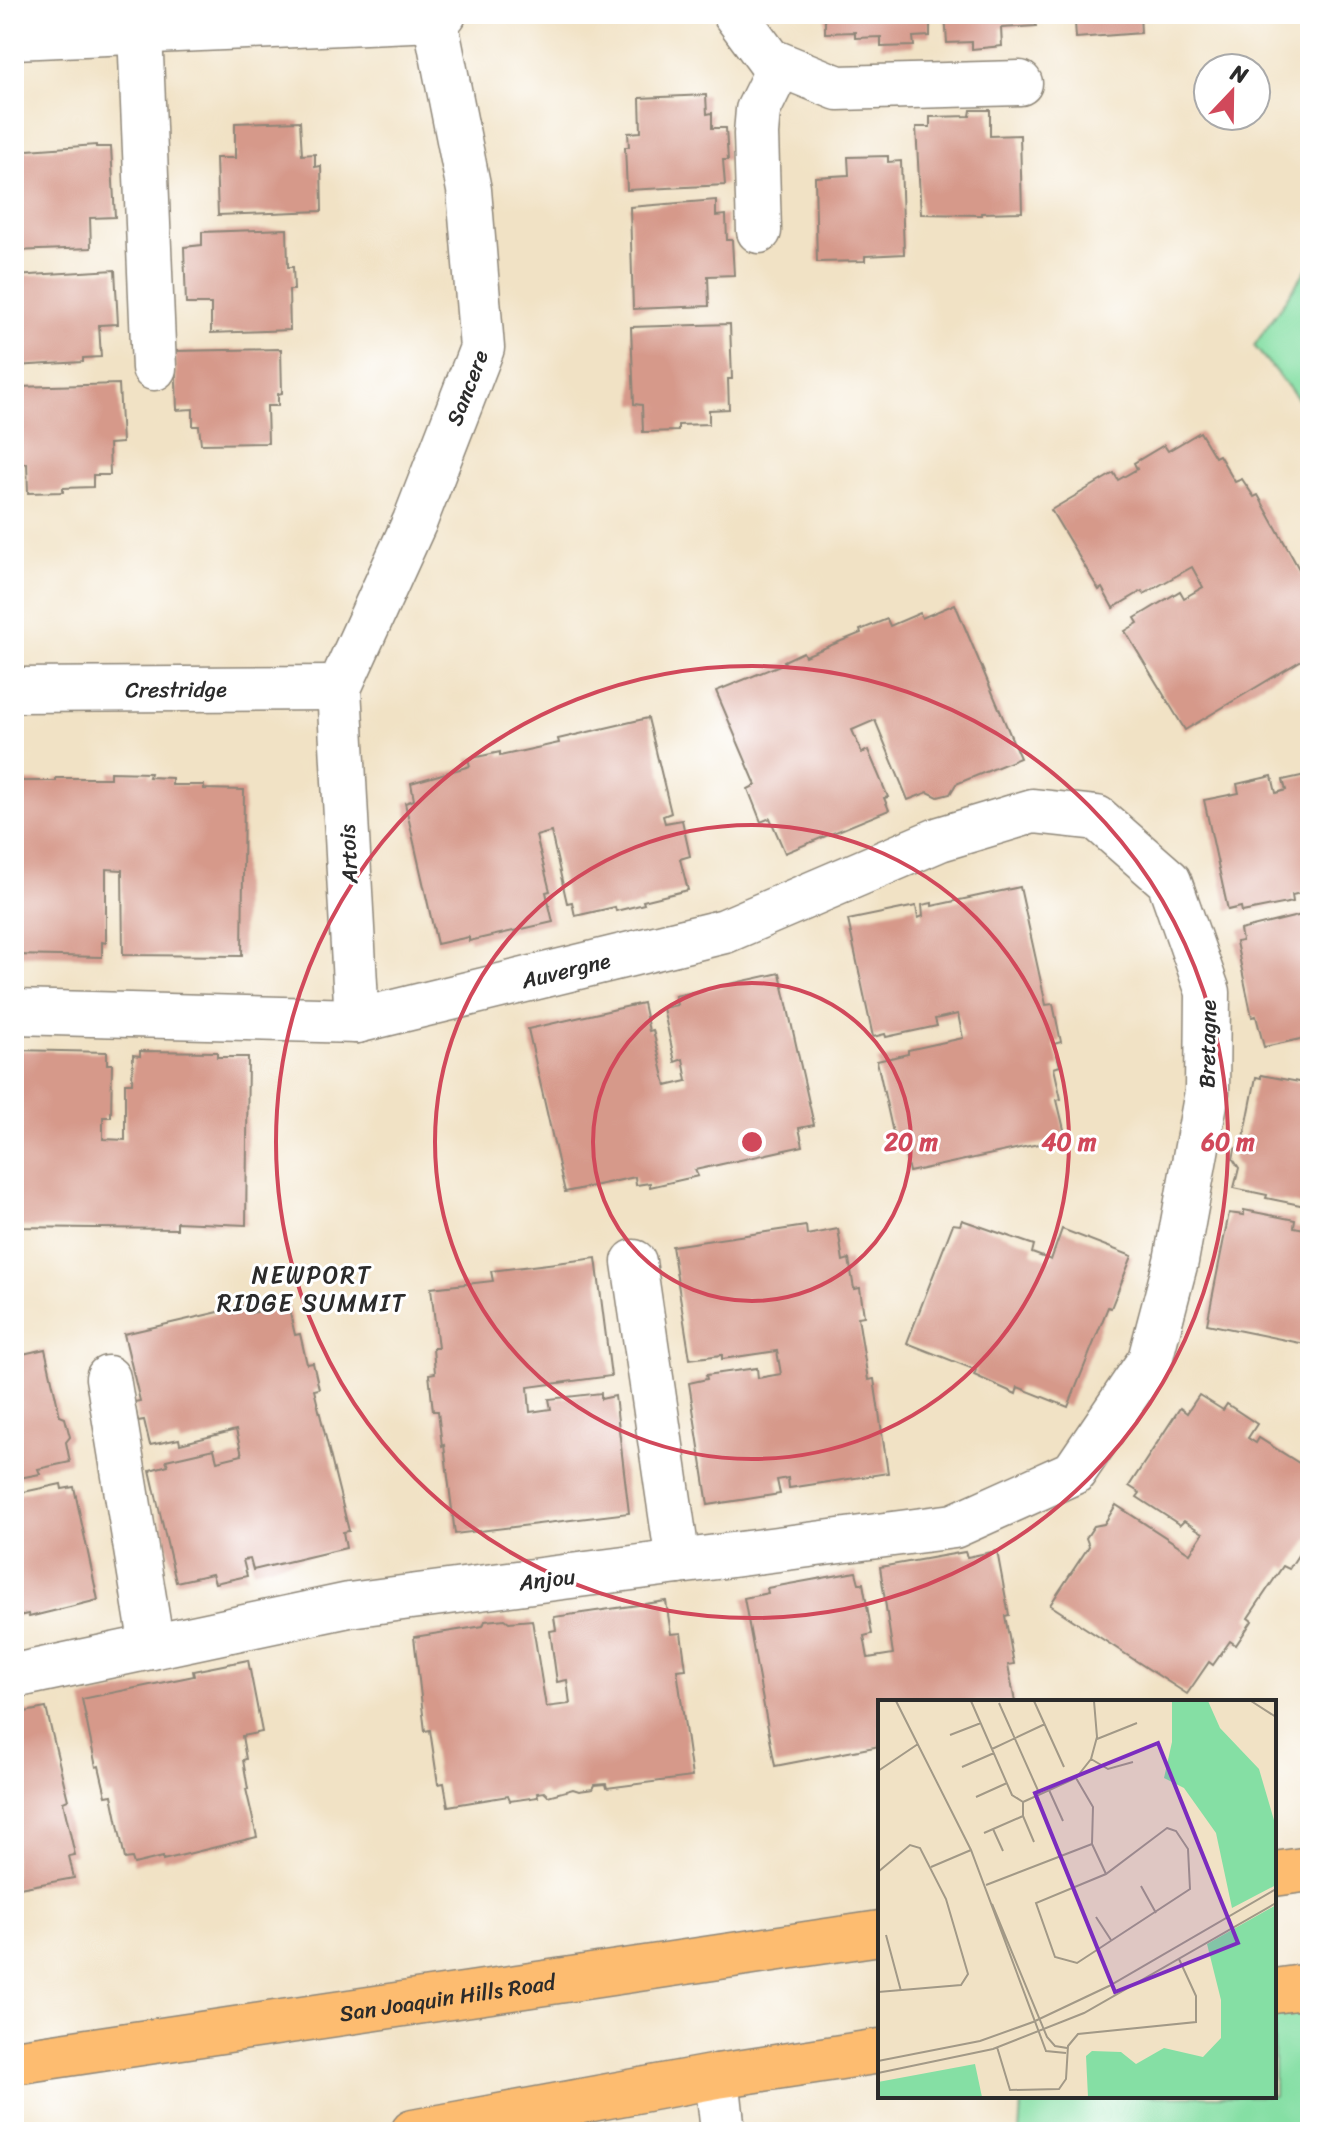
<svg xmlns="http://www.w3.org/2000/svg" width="1324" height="2146" viewBox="0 0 1324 2146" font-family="Sriracha,sans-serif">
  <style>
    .green { fill: #85dfa4; stroke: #588568; stroke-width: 2 }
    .building { fill: #d6998a }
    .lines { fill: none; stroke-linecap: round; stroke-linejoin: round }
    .minor-casing { stroke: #8e8678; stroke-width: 47 }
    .major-casing { stroke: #8e8678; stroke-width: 47 }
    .minor { stroke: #fff; stroke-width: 44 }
    .major { stroke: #fdbc6f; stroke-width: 44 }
    .ring { fill: none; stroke: #d1495b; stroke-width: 4 }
    .labels { text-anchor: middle; stroke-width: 6; stroke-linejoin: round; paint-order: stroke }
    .street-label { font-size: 22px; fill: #2b2b2b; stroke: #fff }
    .neighbourhood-label { font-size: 24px; letter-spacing: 2px; fill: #2b2b2b; stroke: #fff }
    .inset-road { fill: none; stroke: #a29987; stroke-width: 2 }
    .view { fill: #7b2cbf; fill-opacity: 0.15; stroke: #7b2cbf; stroke-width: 4 }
    .inset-edge { fill: none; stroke: #2b2b2b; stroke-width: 4 }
    .centre { fill: #d1495b; stroke: #fff; stroke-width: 4 }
    .ring-label { font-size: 24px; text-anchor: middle; font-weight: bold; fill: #d1495b; stroke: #fff; stroke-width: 6; stroke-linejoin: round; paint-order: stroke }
  </style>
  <rect width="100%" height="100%" fill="#fff"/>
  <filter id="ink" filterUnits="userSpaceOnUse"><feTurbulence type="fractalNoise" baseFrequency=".0125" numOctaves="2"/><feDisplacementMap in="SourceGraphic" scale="16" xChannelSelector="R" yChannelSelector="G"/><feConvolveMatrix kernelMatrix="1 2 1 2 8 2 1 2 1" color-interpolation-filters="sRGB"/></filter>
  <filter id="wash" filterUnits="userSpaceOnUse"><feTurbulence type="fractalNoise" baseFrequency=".006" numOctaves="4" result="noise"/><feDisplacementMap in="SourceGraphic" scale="32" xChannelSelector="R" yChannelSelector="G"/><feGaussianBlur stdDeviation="1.8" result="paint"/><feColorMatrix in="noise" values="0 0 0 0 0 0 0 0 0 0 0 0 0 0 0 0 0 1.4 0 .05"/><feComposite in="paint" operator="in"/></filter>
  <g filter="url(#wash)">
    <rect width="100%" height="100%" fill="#f1e2c5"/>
    <g class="green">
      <path d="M1310,264v149l-56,-67z"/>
      <path d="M1310,1999v133h-291l3,-36h252v-91z"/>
    </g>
    <g id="blocks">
      <g class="building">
        <path d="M825,14h105v22l-17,1 1,9 -33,1v-10l-26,1v-6l-30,1z"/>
        <path d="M945,14h90l1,12 -35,2 1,18 -30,3v-7l-25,1z"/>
        <path d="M1053,14h87l1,19 -65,5 -1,-16h-22z"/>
        <path d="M706,95l1,19 5,-1v15h14l2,32h-5l2,25 -98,5 -2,-43h4l-1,-14 13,-1 -1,-34z"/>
        <path d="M971,110h19v26l30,-1 2,77 -41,1v2l-60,-1 -5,-87h14v-10l40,-1z"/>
        <path d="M300,121l2,34 13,-1v13l6,-1 1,45 -104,4 -2,-57h19v-35z"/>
        <path d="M96,145v2h15l4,70 -25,1 1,30 -77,3v-100z"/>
        <path d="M888,156v6l13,-1 3,93 -39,2v5l-48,1 -2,-85 34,-2 -1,-18z"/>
        <path d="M716,200v16l10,-1 1,25h5l2,35 -26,1 1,30 -76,3 -3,-102z"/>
        <path d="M287,229l1,38h5l1,23h-5l1,40 -79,3v-29h-25l-2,-57 18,-2v-13z"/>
        <path d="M115,270l3,54 -19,1 2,32 -18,1v4l-68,4 -1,-90z"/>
        <path d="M730,324l2,55h-4l1,30 -20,1v14l-31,1v6l-35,1 -1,-27 -8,-1 -3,-77z"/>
        <path d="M281,349l1,44 -4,1v12h-11l1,37 -67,1 -2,-18h-6v-17l-16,1 -2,-59z"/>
        <path d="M119,384l3,59 -13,1 1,31h-17v12l-30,1v4l-35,1 -1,-30 -6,1 -3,-77z"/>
        <path d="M1200,432l15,25 4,-2 16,27 7,-3 12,18 4,-2 46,83 6,14v63l-125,75 -60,-99 13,-8 -3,-5 45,-27 4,7 19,-11 -11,-20 -48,27 -2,-3 -29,17 -11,-20 -3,2 -48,-80 63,-37 4,7 19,-11 -3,-6 30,-18 4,6z"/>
        <path d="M955,604l65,154 -64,26 -6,10 -12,3 -10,-5 -20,8 -33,-80 -23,10 10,23 6,-3 20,47 -4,1 5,12 -104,43 -15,-35 -9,4 -13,-33 8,-4 -40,-94 69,-28 -1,-2 19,-9 2,4 56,-23 -1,-3 27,-11 3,7 30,-13 2,5z"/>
        <path d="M648,718l23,95 -8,3 2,7 17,-3 8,36 -10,3 8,31 -45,11 1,3 -28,7 -1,-4 -40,9 -3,-14 -5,1 -16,-71 -15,4 14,55 -4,1 7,30 -84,19v-4l-32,7 -32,-141 9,-3 -3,-17 59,-17 -2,-7 32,-7v4l59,-13 -1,-4z"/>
        <path d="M110,772l40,1 -1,4 23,1v7h32v4l40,1 -2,166 -119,-1 -1,-85 -16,-1v74l-4,-1v15l-88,-2v-174h42v-3h54z"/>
        <path d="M1310,774v117l-18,4 1,7 -51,10 -1,-5 -13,3 -24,-110 35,-7 -2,-9 35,-8 4,17 10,-3 -3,-10z"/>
        <path d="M1020,887l26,118 7,-1 8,38 -7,2 6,22 -6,2 7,31 -4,1 9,38 -157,34 -7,-31 -7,1 -18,-81 31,-7v-4l55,-12 -5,-24 -23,5 2,7 -51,11 -1,-3 -12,3 -25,-117 68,-14 2,12 5,-2 -1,-11 10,-2v3z"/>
        <path d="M1310,913v124l-46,10 -8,-31 -4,1 -16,-75 6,-1 -2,-11z"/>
        <path d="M780,973l34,152 -15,3 4,18 -108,24 3,6 -48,11v-4l-14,2 -1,-8 -70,15 -37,-163 115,-26 6,28 4,-1 13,56 21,-5 -4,-22 -8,3 -12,-54 14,-3 -2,-9z"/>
        <path d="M14,1050l93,2v12h5l-1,53h-8v22l22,1v-57h7l1,-28 7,1v-5l77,1v5h31l-2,168 -69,-3v7l-163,-2z"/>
        <path d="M1261,1075l49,9v123l-44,-9 1,-3 -33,-7 5,-20 -6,-9 2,-10 8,-6 13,-66 5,1z"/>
        <path d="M1244,1210l51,10 -1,7 16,3v115l-103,-21 22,-111 15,2z"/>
        <path d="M962,1220l72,25 -2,8 19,7 11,-31 70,27 -21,52 -3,-1 -40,100 -50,-20 -2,7 -42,-19 2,-5 -69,-27 46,-119 7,1z"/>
        <path d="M806,1226l1,9 31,-6 5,32 6,-2 5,30 6,-1 4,28 -6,1 10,63 6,-1 14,94 -99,15 -1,-10 -11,2 3,14 -72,11 -19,-122 18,-4 -1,-4 51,-7 1,10 23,-4 -4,-23 -55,8v-4l-32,4 -18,-113z"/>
        <path d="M596,1258l15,118 -83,11 2,25 21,-3 -2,-10 52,-6v6l14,-3 14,117 -174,21 -11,-89 -2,1 -4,-35h-5l-4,-37 6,-1 -2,-25h5l-7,-60 62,-7 -2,-10z"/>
        <path d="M249,1305l2,8 37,-8 7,30 5,-1 7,30 6,-1 6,26 -5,1 35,141 -6,1 3,16 -93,22 -3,-11 -7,1 4,16 -32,7 -3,-9 -36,8 -26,-112 18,-5 -2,-5 48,-11 3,12 25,-6 -6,-25 -56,14 -1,-5 -29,6 -6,-25 -6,1 -4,-19 6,-1 -16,-67z"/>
        <path d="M45,1349l15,67 5,2 5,19 -4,5 4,20 -32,7 2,5 -26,5v-123z"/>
        <path d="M1199,1395l24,15 4,-6 30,20 -9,14 8,5 3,-5 51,32v67l-21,32 -6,-3 -35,52 4,3 -16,24 -6,-4 -17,24 -4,-3 -22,32 -137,-89 39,-59 -3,-8 8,-12 10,-2 12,-19 74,48 13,-20 -19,-12 -4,4 -43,-28 3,-4 -11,-7 51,-78 7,5z"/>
        <path d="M61,1484l1,5 12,-2 24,113 -69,17 -1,-3 -14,3v-123z"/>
        <path d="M997,1551l12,64 -4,1 9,48 -6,1 7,37h-135v44l-105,20 -31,-168 24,-5 -1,-5 89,-16 3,11h4l9,51 -8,2 4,22 25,-4 -13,-87 85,-15 2,5z"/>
        <path d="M666,1601l5,33 10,-1 5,36 -9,1 15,107 -85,11 -1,-4 -11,1 -2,4 -14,2 -6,-2 -25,7 -4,-4 -7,1 1,4 -28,4 -2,-5 -60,10 -4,-23 -6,1 -8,-54 -5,1 -11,-94 69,-11 2,-5 20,-2 4,3 23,-2 14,87 24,-3 -3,-24 -10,2 -7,-51 6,-1 -2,-13z"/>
        <path d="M248,1660l14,72 -20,4 4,23 -3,1 5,29h-2l11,48 -94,23v-3l-29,7 -2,-6 -7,1 -13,-64 -6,1 -7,-30 -3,1 -14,-68 112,-23 -1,-5z"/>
        <path d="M46,1708l22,92 -5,2 12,53 -6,1 5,22 -60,11v-175z"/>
      </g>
    </g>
  </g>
  <g filter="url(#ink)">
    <use href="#blocks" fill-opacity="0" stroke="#8e8678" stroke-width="2"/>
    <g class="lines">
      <defs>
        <g id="minor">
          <path d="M735,14l34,46 69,28 182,-5"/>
          <path d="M140,31l14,337"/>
          <path d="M14,37l421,-18 9,-5"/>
          <path d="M759,231l-3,-97 2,-24 22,-45"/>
          <path id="s1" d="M14,690l325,-2"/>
          <path id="s2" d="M14,1012l343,9 368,-90 215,-92 93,-28 64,7 72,63 39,111 -1,100 -31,169 -26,99 -76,112 -120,54 -605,79 -335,71"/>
          <path id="s3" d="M357,1021l-18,-333 76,-167 67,-173 -13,-158 -34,-171"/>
          <path d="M634,1262l44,300"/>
          <path d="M108,1378l44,269"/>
          <path d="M717,2076l6,56"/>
        </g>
        <g id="major">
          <path d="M1274,1874l36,-5"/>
          <path d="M1274,1991l36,-5"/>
          <path id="s4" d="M14,2062l866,-129"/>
          <path d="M413,2132l304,-56 163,-25"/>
        </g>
      </defs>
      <use href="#minor" class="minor-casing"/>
      <use href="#major" class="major-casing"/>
      <use href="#minor" class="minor"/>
      <use href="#major" class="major"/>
    </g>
  </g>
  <g class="ring">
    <circle cx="752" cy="1142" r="159"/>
    <circle cx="752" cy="1142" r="317"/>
    <circle cx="752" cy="1142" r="476"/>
  </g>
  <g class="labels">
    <g class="street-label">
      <text dy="8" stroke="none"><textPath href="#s3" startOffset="660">Sancere</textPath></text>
      <text dy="8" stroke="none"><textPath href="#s1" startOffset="162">Crestridge</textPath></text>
      <text transform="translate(348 854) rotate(-93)" y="8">Artois</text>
      <text dy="8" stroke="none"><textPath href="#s2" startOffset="558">Auvergne</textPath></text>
      <text transform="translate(1207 1044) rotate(-89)" y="8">Bretagne</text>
      <text transform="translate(547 1579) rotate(-7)" y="8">Anjou</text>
      <text dy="8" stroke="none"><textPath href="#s4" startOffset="438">San Joaquin Hills Road</textPath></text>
    </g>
    <g class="neighbourhood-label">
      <text x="312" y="1283">NEWPORT<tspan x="312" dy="28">RIDGE SUMMIT</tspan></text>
    </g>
  </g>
  <g transform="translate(878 1700)">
    <rect width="398" height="398" fill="#f1e2c5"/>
    <path d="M294,1h36l12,27 39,41 17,58v58l-44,23 -16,-75 -32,-45 -20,-10 8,-36zM398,205v192h-188l-2,-41 6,-5 29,1 15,12 28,-16 39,9 18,-19v-38l-14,-56zM97,364l7,33h-104v-15z" fill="#85dfa4"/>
    <path class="inset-road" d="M18,1l75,149 75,201 20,2M93,1l41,94 11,7M156,1l30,66M373,1l25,16M121,3l41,92M72,35l31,-12M219,39l40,-16M114,49l53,-25M213,59l17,10 25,-7M84,67l32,-14M0,71l40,-27M198,78l17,29 -1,37 14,30M171,90l14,31M98,97l31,-14M145,102l53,-24 15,-19 6,-22 -3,-36M145,116l11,26M289,128l9,3 12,18 2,40 -113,74 -22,-6 -19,-54 70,-29zM115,129l10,22M106,133l39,-17v-14M53,167l40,-17M0,172l32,-27 10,3 26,51 22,75 -7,11 -83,7M108,185l106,-41M263,186l15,27M114,204l55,133 8,9 12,2M218,217l15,23M8,235l15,56M119,347l13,43 49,-1 7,-10 2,-33 10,-12 118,-12v-26l-17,-37M0,361l102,-20 53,-19 76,-36 167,-97M0,373l115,-24 91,-36 192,-110"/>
    <path class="view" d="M280,43l80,200 -123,49 -80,-199z"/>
    <rect width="398" height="398" class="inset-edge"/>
  </g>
  <circle cx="752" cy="1142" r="12" class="centre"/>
  <g class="ring-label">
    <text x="911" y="1150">20 m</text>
    <text x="1069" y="1150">40 m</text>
    <text x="1228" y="1150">60 m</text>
  </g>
  <rect width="1324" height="2146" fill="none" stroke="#fff" stroke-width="48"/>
  <g transform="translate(1232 92) rotate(22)"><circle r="38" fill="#ffffff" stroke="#aaaaaa" stroke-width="2"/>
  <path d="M0-6L14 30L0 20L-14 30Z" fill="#d1495b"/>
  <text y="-12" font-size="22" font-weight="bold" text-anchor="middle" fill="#2b2b2b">N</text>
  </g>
</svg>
